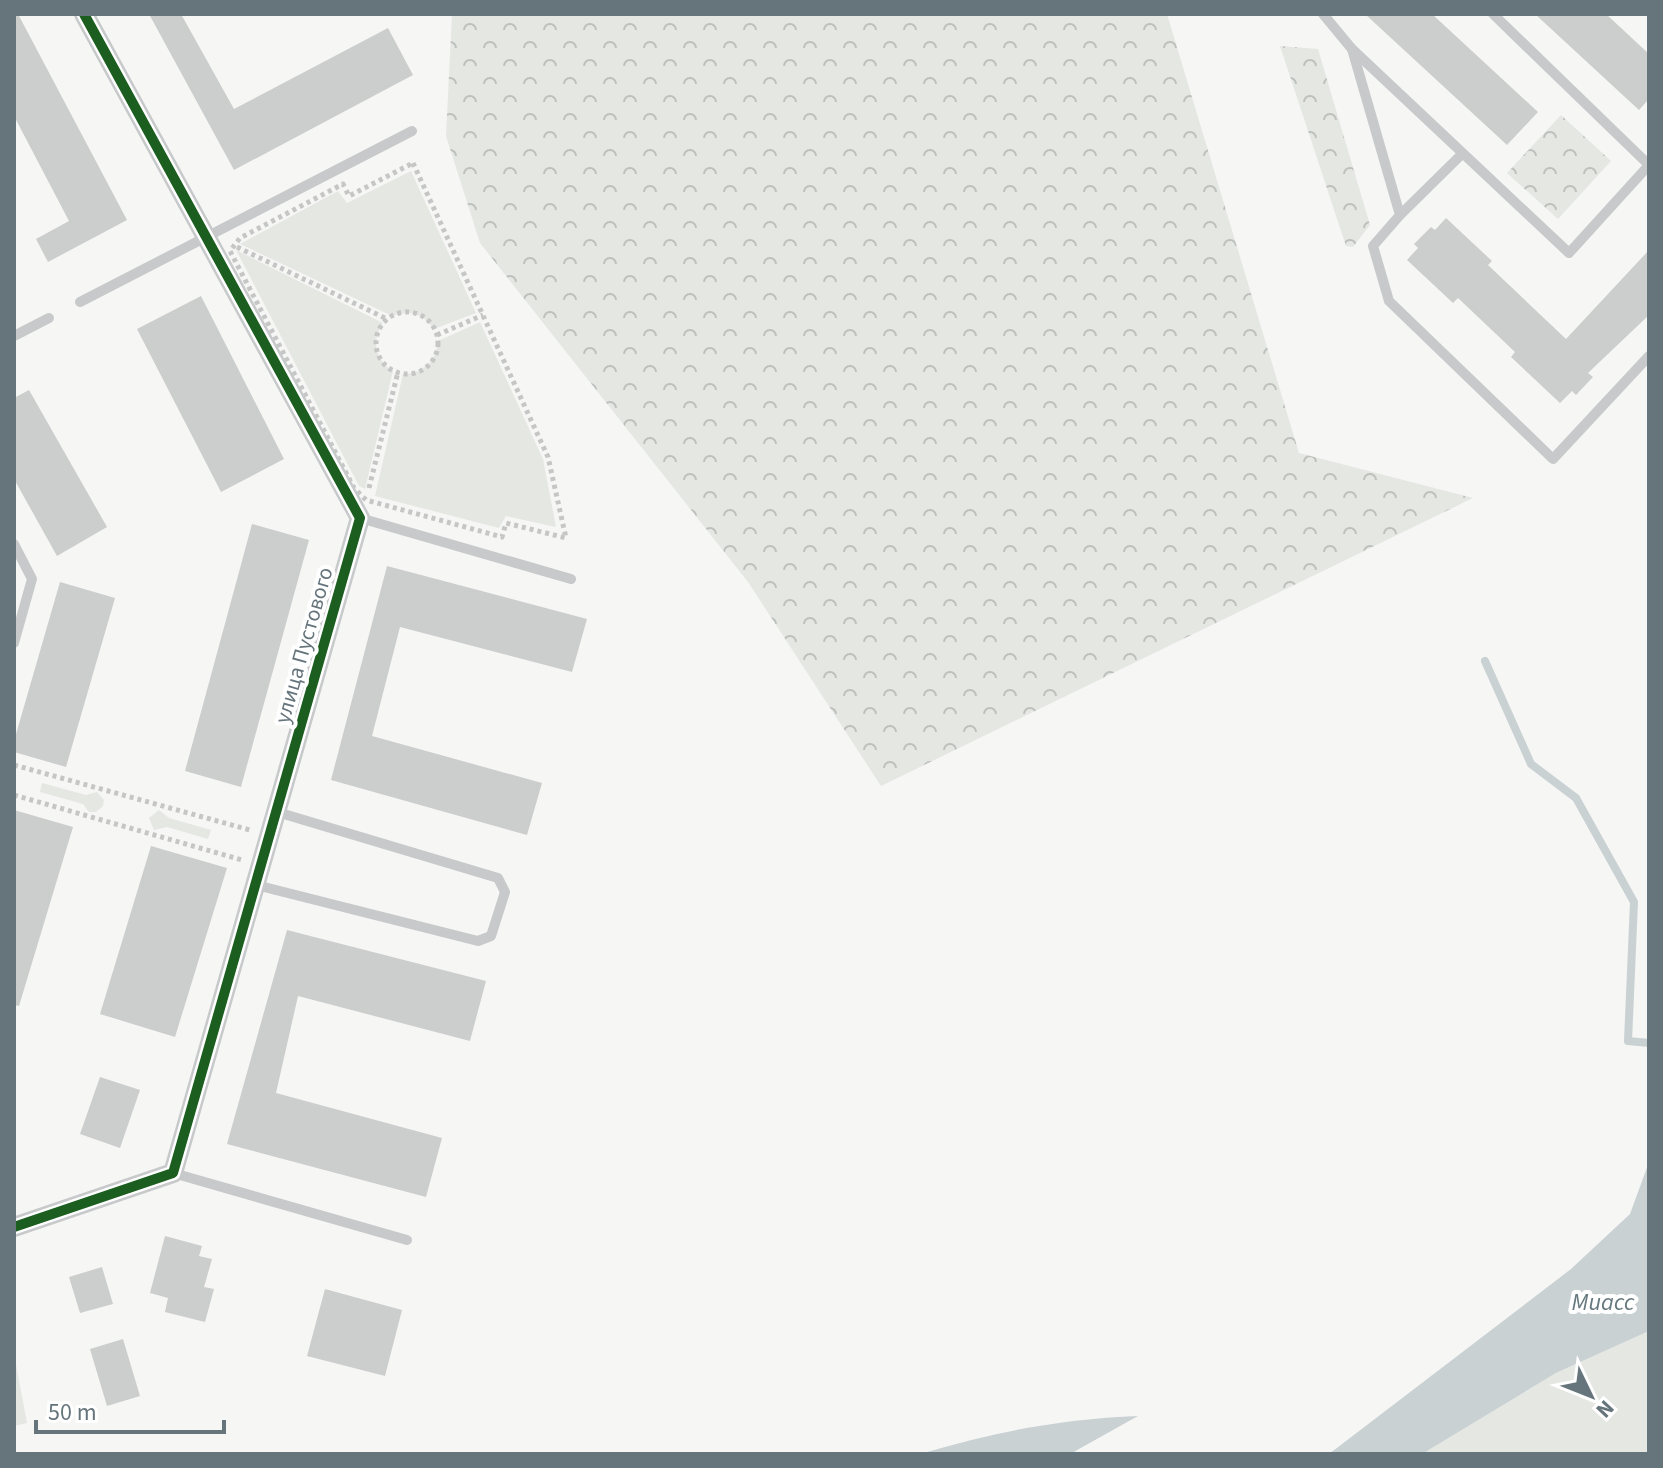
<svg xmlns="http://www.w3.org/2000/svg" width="1663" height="1468" viewBox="0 0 1663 1468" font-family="'Source Sans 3',sans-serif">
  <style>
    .grass { fill: #e5e7e3 }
    .forest { fill: url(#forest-crowns) }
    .water { fill: #c9d1d3 }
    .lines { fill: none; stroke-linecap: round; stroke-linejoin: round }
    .stream { stroke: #c9d1d3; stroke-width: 8 }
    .building { fill: #cccdcd }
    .path { stroke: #c6c6c7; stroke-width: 5; stroke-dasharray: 4 4; stroke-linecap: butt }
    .service { stroke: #c7c9ca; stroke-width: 10 }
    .minor { stroke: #c7c9ca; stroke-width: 20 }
    .cycleway-casing { stroke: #fff; stroke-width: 15 }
    .cycleway { stroke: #1b5e20; stroke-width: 10 }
    .labels { text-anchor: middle; stroke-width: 8; stroke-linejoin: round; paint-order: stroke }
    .street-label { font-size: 22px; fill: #66747c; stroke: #fff }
    .water-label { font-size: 24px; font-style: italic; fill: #66797e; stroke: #fff }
  </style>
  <defs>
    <pattern id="forest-crowns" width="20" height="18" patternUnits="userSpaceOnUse" patternTransform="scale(2)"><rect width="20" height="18" fill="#e5e7e3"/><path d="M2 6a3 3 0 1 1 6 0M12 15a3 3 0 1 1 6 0" fill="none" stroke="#bdc0bd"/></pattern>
  </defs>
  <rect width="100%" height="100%" fill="#f6f6f5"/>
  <g class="grass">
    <path d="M411,171l65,142 -42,16c-10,-15 -25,-20 -42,-13l-152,-72 98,-53 9,12z"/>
    <path d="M236,250l147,73c-12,18 -8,37 10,48l-28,118 -6,-3z"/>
    <path d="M480,322l63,137 13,68 -50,-11 -7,12 -124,-32 28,-122c20,-1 33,-12 35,-33z"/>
    <path d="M42,783l44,12 11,-3 7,8 -1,6 -7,6h-7l-6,-8 -43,-12z"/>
    <path d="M159,810l10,8 42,12 -3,9 -41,-12 -13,3 -5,-12z"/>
    <path d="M1649,1331v123h-227l134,-81z"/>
    <path d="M14,1354l13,69 -13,3z"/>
  </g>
  <g class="forest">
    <path d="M452,14h715l132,439 174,45 -592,288 -133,-204 -268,-339 -34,-107z"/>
    <path d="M1280,46l38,3 52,176 -17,22 -7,-1z"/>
    <path d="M1561,115l50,46 -53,58 -51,-46z"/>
  </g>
  <g class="water">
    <path d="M1649,1162v169l-93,42 -134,81h-93l242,-185 59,-55z"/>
    <path d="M1138,1416l-68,38h-150c74,-22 141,-35 218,-38z"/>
  </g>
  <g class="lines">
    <path class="stream" d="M1485,661l46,103 45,34 58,104 -6,139 21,2"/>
  </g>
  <g class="building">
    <path d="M14,14h4l109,206 -79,42 -12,-23 33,-18 -55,-105z"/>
    <path d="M149,14h32l53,95 154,-81 25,47 -179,95z"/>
    <path d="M1365,14h67l106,98 -31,33z"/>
    <path d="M1535,14h71l43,40v45l-10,11z"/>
    <path d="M1446,218l46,43 -4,4 78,74 83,-89v65l-61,58 5,4 -17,18 -4,-4 -12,12 -49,-46 4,-5 -57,-54 -5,5 -46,-43 11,-12 -4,-4 17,-17 4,3z"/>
    <path d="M201,296l83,163 -63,33 -84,-163z"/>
    <path d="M29,390l78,137 -50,29 -43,-77v-81z"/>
    <path d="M252,524l57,16 -68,247 -56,-16z"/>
    <path d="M387,566l200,53 -15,53 -172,-45 -28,109 170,47 -15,52 -196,-55z"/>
    <path d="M60,582l55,16 -49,169 -52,-15v-11z"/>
    <path d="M14,810l59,17 -54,179 -5,-1z"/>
    <path d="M151,846l76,22 -52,169 -75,-23z"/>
    <path d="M287,930l199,51 -16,60 -172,-45 -22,97 166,45 -16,59 -199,-53z"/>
    <path d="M100,1077l40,13 -20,58 -40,-14z"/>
    <path d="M165,1236l37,10 -3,10 13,3 -8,28 10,2 -9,33 -40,-10 3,-14 -18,-5z"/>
    <path d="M102,1267l11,37 -33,9 -11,-36z"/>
    <path d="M325,1289l77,21 -17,66 -78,-20z"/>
    <path d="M123,1339l17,57 -33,10 -17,-57z"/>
  </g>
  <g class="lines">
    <g class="path">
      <path d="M413,163l135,294 18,81 -60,-15 -4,14 -136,-37 -12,-12 -124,-237 10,-13 103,-54 6,12z"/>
      <path d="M237,247l150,72"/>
      <circle cx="407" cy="343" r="31"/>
      <path d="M437,335l46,-20"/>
      <path d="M369,488l29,-116"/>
      <path d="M14,765l236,65"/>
      <path d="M14,795l228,65"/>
      <path d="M14,1310h2"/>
    </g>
    <g class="service">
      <path d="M1323,14l29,35 217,204 80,-88"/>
      <path d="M1493,14l156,151"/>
      <path d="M1352,49l48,166 -27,31 16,55 164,158 96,-103"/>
      <path d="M1400,215l61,-60"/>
      <path d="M80,302l332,-171"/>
      <path d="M14,336l35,-18"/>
      <path d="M360,518l211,61"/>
      <path d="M14,544l18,35 -18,64"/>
      <path d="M256,885l222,56 13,-5 14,-44 -7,-14 -221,-66"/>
      <path d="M173,1173l234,67"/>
    </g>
    <path class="minor" d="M14,1227l159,-54 187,-655 -276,-504"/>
    <defs>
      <path id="cycleway" d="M14,1227l159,-54 187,-655 -276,-504"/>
    </defs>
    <use href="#cycleway" class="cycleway-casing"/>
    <use href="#cycleway" class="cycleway"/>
  </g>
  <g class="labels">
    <g class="street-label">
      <text transform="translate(303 645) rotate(-74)" y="8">улица Пустового</text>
    </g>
    <g class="water-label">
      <text x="1603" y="1310">Миасс</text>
    </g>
  </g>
  <rect width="1663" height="1468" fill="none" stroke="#66747c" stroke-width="32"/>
  <g transform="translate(1591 1396) rotate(133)" stroke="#ffffff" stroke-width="6" paint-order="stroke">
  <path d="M0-6L14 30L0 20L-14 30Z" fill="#66747c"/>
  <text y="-12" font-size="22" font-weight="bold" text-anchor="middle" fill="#66747c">N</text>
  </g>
  <path d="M36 1420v12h188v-12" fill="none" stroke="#66747c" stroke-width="4"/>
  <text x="48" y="1420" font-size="24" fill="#66747c" stroke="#ffffff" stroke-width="6" paint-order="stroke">50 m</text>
</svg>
